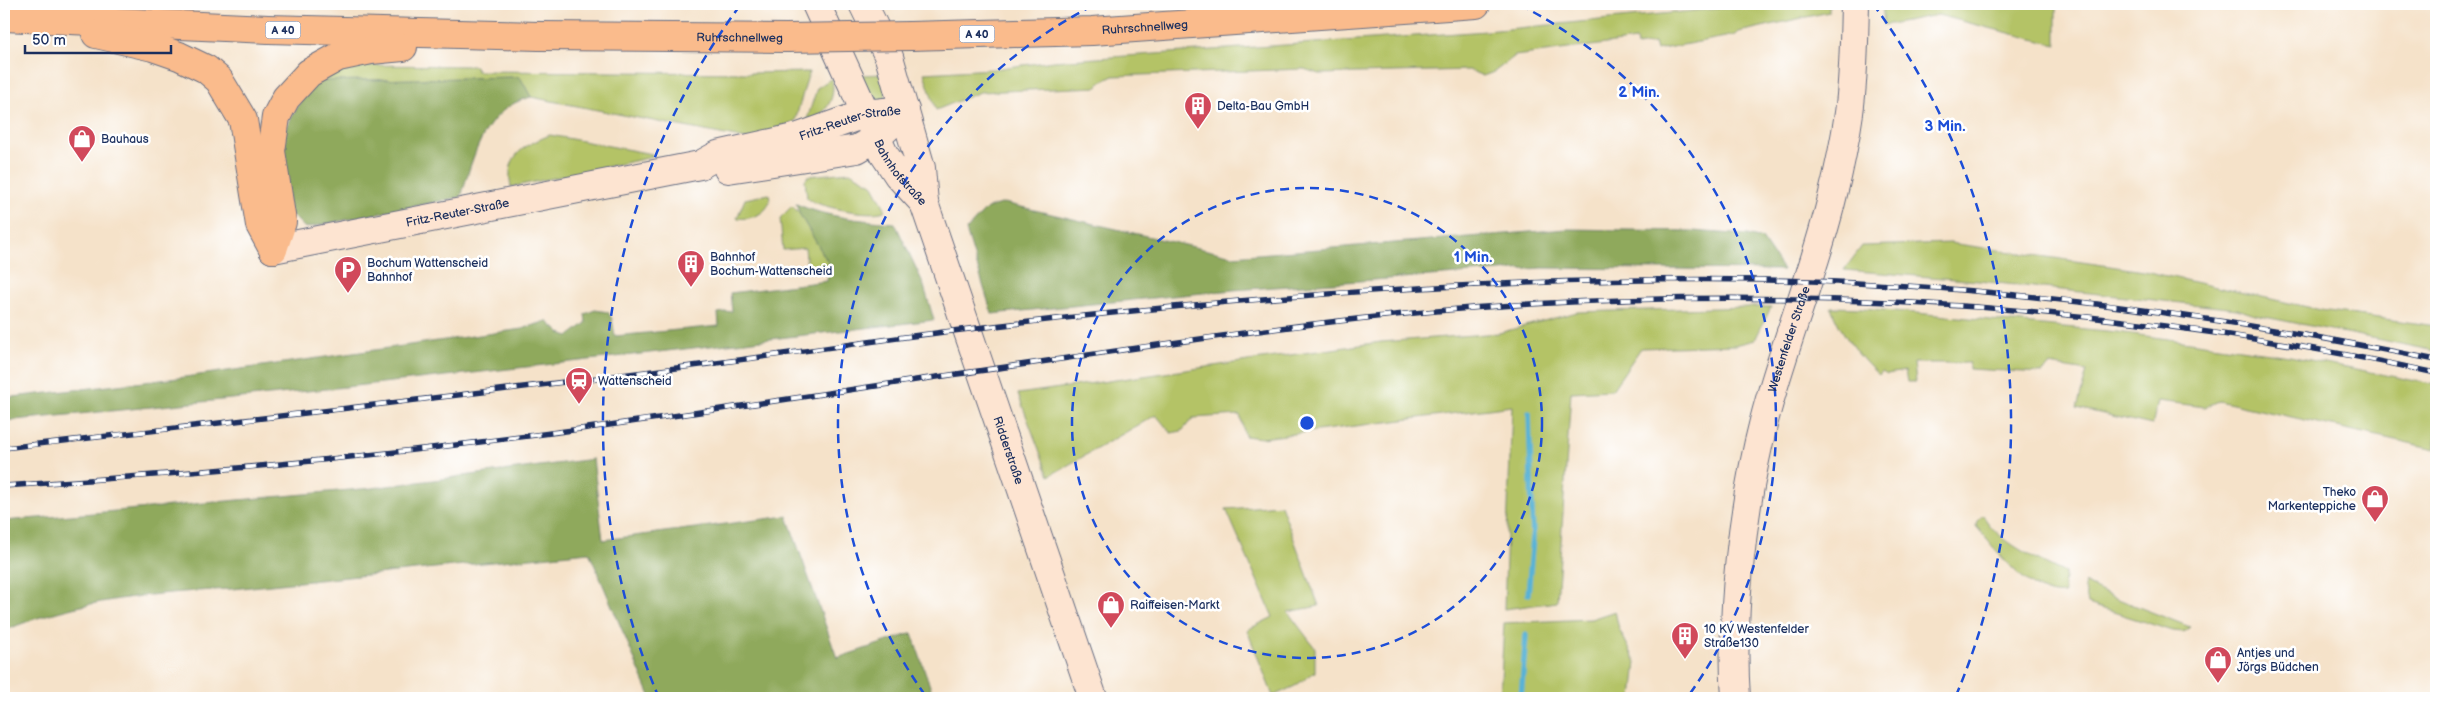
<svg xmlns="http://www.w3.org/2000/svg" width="2440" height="702" viewBox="0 0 2440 702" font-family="'Balsamiq Sans',sans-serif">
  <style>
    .green { fill: #b4c366; stroke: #687962 }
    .forest { fill: #8fa95b; stroke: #556c5c }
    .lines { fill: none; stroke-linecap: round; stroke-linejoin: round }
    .stream { stroke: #59b2d6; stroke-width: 5.5 }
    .secondary-casing { stroke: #676e83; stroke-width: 30 }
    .highway-casing { stroke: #676e83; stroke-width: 30 }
    .secondary { stroke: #fde4d1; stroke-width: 28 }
    .highway { stroke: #fabb8c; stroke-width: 28 }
    .rail-casing { stroke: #1b2f5e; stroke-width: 5.5 }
    .rail { stroke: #fff; stroke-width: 4; stroke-dasharray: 11; stroke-linecap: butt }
    .highway-bridge-casing { stroke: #676e83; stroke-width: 30; stroke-linecap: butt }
    .highway-bridge { stroke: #fabb8c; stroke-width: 28 }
    .ring { fill: none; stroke: #1d4ed8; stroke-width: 2.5; stroke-dasharray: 9 6 }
    .labels { text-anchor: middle; stroke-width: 5; stroke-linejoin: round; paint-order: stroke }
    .shield { fill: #fff; stroke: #5f6d8e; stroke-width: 1 }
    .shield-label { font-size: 11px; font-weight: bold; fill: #1b2f5e }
    .street-label { font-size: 12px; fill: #1b2f5e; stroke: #fff }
    .poi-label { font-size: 12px; fill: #1b2f5e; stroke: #fff; text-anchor: start }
    .centre { fill: #1d4ed8; stroke: #fff; stroke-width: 2.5 }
    .ring-label { font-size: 15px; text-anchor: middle; font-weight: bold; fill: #1d4ed8; stroke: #fff; stroke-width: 5; stroke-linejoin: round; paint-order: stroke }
  </style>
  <rect width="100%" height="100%" fill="#fff"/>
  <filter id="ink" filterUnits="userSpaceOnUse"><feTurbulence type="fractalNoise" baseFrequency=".02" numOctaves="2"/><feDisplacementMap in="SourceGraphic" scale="10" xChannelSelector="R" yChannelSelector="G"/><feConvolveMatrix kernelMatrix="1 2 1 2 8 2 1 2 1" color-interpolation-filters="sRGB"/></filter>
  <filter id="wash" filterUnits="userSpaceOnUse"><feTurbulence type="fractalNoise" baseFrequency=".0096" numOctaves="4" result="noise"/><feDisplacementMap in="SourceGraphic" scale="20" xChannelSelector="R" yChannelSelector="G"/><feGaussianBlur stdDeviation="1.12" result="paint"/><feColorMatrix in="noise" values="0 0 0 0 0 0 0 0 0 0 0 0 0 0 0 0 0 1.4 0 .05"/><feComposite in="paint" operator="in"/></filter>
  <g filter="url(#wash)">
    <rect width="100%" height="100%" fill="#f5e2c9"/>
    <g class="green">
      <path d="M1764,4h65v8l-90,20 -3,3 -80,15 -2,-7 -17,3 -1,-6 -121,16 -21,16 -11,4 -14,-6 -149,4 -16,-5 -191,7 -14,7 -1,4 -118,5 -44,18 -12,-37 69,-4 61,-8 433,-30z"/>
      <path d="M1882,4h174v41l-118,-30 -54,10z"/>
      <path d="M352,65l123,1 2,5 273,2 59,-1 -14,49 -26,11 -13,9 -225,-44 -11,-20 -201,4z"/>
      <path d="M884,74l3,13 -3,17 -7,3 -17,-32z"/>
      <path d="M832,78c5,24 -9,37 -27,48l12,-38z"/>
      <path d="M550,135l102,19 1,3 -142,30c-6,-32 12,-41 39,-52z"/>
      <path d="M850,172l22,12 13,24 -1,3c-13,6 -67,-4 -77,-13l-2,-18 3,-4z"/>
      <path d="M769,194c5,17 -18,27 -32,24l8,-19z"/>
      <path d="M792,206l7,7 30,51 -8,4 -14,-1 -2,-19 -22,2 -3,-32z"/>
      <path d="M1950,243l194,28 177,39 115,16v25l-181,-36 -18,-6 -258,-28 -135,-11 18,-24z"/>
      <path d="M1749,307h22l-16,33 -20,5 -94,3 -29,42 -41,2 -14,210 -53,7 8,-203 -250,32 -17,-2 -5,-21 -47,3 -11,13 -11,2 -15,-18 -107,61 -31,-82 363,-52 118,-9 78,-21z"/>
      <path d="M1831,307l32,1 254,24 173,24 146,29v64l-217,-48 -14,6 -47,-6 -6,24 -75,-17 10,-37 -38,-6 -6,8 -74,-4v-6h-55l2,19h-9l-2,-11 -18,3 -5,-3 -3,4c-19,-16 -40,-44 -48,-68z"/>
      <path d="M1281,505l38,101 -31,6 27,36v24l-20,14 -22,10 -26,-66 26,-13 -47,-108z"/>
      <path d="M1983,515c14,27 56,45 82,58l-1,21c-33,5 -69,-45 -88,-68l1,-5z"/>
      <path d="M2084,583l29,14 77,30 -7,5 -10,-1 -85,-27z"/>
      <path d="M1615,611l4,18 17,33 -4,36h-132l4,-75 87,-4z"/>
    </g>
    <g class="forest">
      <path d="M520,77l11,20c-47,11 -58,60 -70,100l-156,31 -16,-16 -6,-79 22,-40 14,-12z"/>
      <path d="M1004,203l229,53 334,-27 126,2 54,4 15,4 21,31 -241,-2 -309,22 -241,24 -26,-84 21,-22z"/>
      <path d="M796,204c33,14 64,16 99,19l28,60 11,37c-310,36 -620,73 -930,101v-23l174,-20 344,-49 25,-8 13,12 9,3 17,-13 -1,-9 10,-4 13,2 4,7 3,17 104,-10 -1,-13 14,-2 -2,-18 97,-12 1,-6 -4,-9 5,-2 -30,-51z"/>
      <path d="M593,459l10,81 184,-24 50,142 75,-25 22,65h-283l-62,-146 -357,37c-77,4 -156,10 -228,42v-110l368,-33z"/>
    </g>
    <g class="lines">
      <g class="stream">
        <path d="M1528,594l5,-56 -4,-125"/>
        <path d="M1521,698l5,-63"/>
      </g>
    </g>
  </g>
  <g filter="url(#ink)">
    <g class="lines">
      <defs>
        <g id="secondary">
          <path id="s1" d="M816,4l68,150 14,21 26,28"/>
          <path id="s2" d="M863,4l26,53 32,111 3,35 169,495"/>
          <path d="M728,169l129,-20 19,-11 14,-13"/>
          <path id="s3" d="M273,249l427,-84 18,-10 81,-18 65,-23 41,-4"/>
          <path id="s4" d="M1736,698c-6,-84 7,-195 28,-277 19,-75 50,-147 68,-223 7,-28 13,-57 17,-85 5,-36 5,-73 6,-109"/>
        </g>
        <g id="highway">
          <path id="s5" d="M4,17l264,12 271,7 248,2"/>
          <path d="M96,34l57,13 26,9 27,13 13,11 24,40 17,105 13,24"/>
          <path id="s6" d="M910,36l182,-5 384,-27"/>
          <path d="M273,249l9,-27 -11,-71 5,-34 10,-19 23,-25 29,-16 33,-7 32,-3"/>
        </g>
      </defs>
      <use href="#secondary" class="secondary-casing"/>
      <use href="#highway" class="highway-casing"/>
      <use href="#secondary" class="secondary"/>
      <use href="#highway" class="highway"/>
      <defs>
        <g id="rail">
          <path d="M4,448c232,-27 464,-53 696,-83 81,-10 162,-23 244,-33 272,-33 547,-56 822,-52 225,4 449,35 670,80"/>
          <path d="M4,486c119,-8 237,-17 355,-30 200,-21 399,-53 598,-82 191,-27 381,-59 574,-70 304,-17 607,4 905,69"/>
        </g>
      </defs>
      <use href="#rail" class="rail-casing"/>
      <use href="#rail" class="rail"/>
      <defs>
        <path id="highway-bridge" d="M787,38l123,-2"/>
      </defs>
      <use href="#highway-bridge" class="highway-bridge-casing"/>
      <use href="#highway-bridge" class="highway-bridge"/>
    </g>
  </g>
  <g class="ring">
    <circle cx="1307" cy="423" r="235"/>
    <path d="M925 695A469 469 0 0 1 1094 5M1520 5A469 469 0 0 1 1689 695"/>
    <path d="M659 698A704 704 0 0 1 741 4M1873 4A704 704 0 0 1 1955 698"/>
  </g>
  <defs>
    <symbol id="building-pin" viewBox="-11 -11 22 30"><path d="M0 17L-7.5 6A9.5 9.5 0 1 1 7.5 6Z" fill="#d1495b" stroke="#fff"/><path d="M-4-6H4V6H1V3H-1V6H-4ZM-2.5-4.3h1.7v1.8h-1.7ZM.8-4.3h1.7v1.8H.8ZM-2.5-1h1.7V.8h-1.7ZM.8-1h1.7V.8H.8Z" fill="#fff"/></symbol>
    <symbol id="shop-pin" viewBox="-11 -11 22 30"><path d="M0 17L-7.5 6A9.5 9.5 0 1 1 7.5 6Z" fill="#d1495b" stroke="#fff"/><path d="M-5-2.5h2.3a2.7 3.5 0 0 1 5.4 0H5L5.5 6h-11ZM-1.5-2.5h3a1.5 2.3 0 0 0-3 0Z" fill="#fff"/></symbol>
    <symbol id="parking-pin" viewBox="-11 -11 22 30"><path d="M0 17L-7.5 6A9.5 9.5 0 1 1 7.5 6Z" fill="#d1495b" stroke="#fff"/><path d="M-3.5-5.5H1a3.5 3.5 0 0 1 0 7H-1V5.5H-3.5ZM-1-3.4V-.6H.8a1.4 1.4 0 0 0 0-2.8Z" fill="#fff"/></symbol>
    <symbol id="station-pin" viewBox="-11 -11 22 30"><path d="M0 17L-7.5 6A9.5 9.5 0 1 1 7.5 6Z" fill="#d1495b" stroke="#fff"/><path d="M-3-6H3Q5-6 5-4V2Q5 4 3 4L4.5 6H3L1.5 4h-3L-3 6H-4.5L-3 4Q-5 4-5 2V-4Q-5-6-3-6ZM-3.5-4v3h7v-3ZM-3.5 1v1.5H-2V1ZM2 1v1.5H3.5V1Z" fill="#fff"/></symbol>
  </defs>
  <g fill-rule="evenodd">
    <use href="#building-pin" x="1182" y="90" width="32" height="43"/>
    <use href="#shop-pin" x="66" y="123" width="32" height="43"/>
    <use href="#building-pin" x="675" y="248" width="32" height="43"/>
    <use href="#parking-pin" x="332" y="254" width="32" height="43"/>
    <use href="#station-pin" x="563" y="365" width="32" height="43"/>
    <use href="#shop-pin" x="2359" y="483" width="32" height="43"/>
    <use href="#shop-pin" x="1095" y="589" width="32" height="43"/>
    <use href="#building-pin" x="1669" y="620" width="32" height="43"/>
    <use href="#shop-pin" x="2202" y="644" width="32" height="43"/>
  </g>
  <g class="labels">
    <g class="shield">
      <rect x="265.5" y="21.5" width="35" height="17" rx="4"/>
      <rect x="959.5" y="25.5" width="35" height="17" rx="4"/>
    </g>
    <g class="shield-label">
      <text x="283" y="34">A 40</text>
      <text x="977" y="38">A 40</text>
    </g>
    <g class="street-label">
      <text dy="4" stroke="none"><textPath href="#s6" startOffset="235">Ruhrschnellweg</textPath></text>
      <text dy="4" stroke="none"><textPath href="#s5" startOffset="736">Ruhrschnellweg</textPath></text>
      <text dy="4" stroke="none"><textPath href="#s3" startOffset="592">Fritz-Reuter-Straße</textPath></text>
      <text dy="4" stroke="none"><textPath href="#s1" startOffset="189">Bahnhofstraße</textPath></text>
      <text dy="4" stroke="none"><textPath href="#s3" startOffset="188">Fritz-Reuter-Straße</textPath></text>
      <text dy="4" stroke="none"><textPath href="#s4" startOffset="365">Westenfelder Straße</textPath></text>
      <text dy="4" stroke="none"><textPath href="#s2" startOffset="471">Ridderstraße</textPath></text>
    </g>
    <g class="poi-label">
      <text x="1217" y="110">Delta-Bau GmbH</text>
      <text x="101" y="143">Bauhaus</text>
      <text x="710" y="261">Bahnhof<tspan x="710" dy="14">Bochum-Wattenscheid</tspan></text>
      <text x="367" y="267">Bochum Wattenscheid<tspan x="367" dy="14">Bahnhof</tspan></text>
      <text x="598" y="385">Wattenscheid</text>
      <text x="2356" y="496" text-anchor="end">Theko<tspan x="2356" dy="14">Markenteppiche</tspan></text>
      <text x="1130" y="609">Raiffeisen-Markt</text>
      <text x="1704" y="633">10 KV Westenfelder<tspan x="1704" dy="14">Straße130</tspan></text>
      <text x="2237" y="657">Antjes und<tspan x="2237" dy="14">Jörgs Büdchen</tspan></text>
    </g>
  </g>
  <circle cx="1307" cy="423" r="8" class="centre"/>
  <g class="ring-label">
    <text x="1639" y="97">2 Min.</text>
    <text x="1945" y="131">3 Min.</text>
    <text x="1473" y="262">1 Min.</text>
  </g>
  <rect width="2440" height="702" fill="none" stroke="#fff" stroke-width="20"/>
  <path d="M25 45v8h146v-8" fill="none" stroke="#1b2f5e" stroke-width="2.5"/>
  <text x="32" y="45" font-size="15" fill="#1b2f5e" stroke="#ffffff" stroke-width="4" paint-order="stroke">50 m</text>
</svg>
